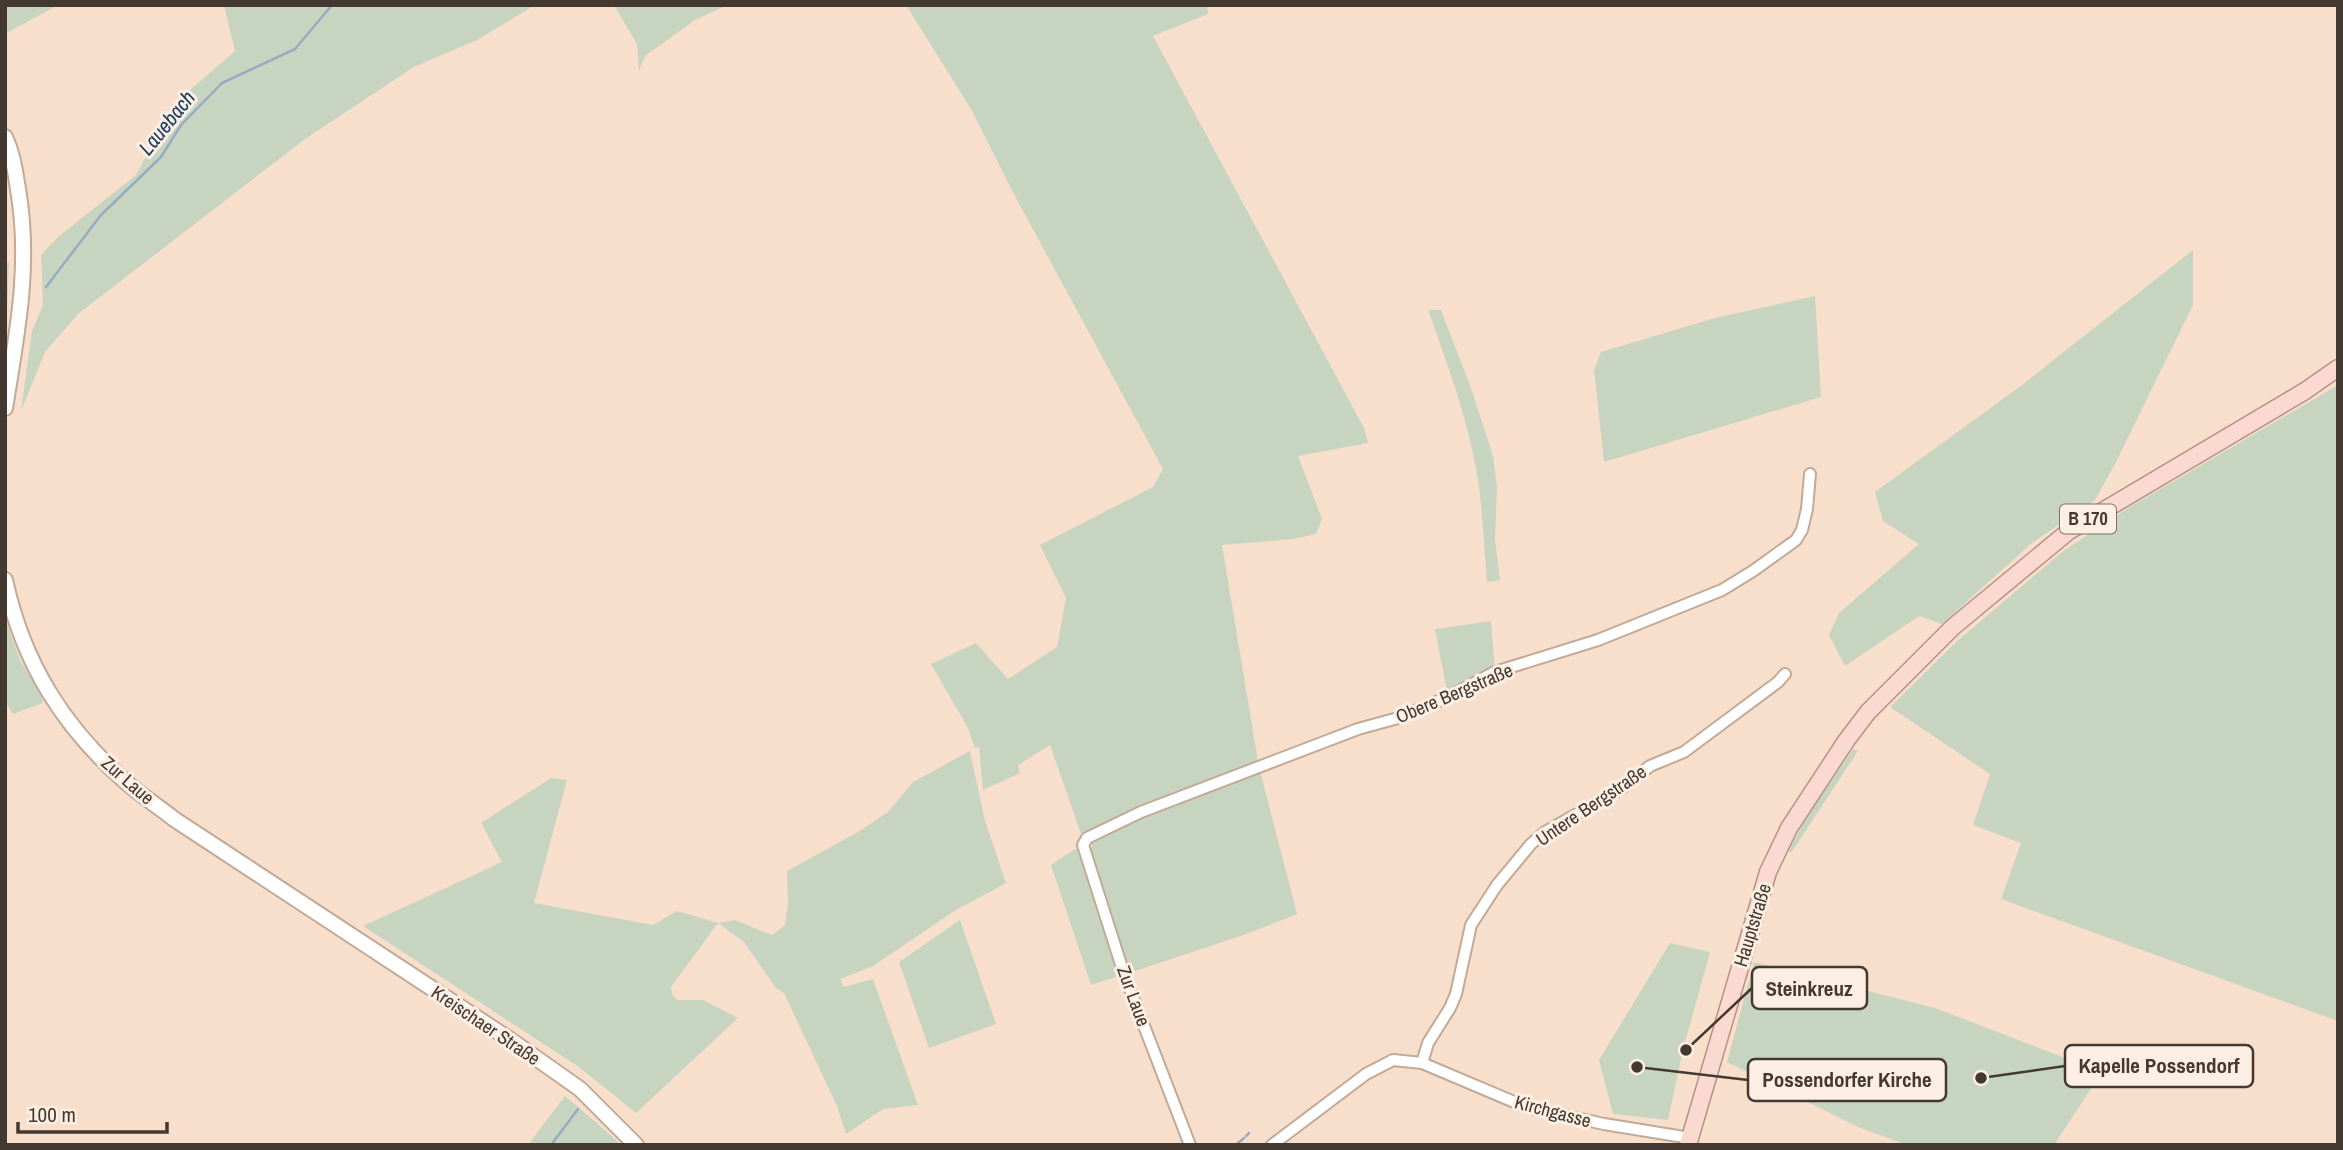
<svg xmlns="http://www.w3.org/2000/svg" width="2343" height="1150" viewBox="0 0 2343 1150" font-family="'Archivo Narrow',sans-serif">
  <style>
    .green { fill: #c7d4c0 }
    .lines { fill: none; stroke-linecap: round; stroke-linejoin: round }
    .stream { stroke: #96acc4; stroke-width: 2.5 }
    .minor-casing { stroke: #c1aa97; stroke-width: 14 }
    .secondary-casing { stroke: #c1aa97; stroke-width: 18 }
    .primary-casing { stroke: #b89184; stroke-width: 19 }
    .minor { stroke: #fff; stroke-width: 10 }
    .secondary { stroke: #fff; stroke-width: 14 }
    .primary { stroke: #fad9d0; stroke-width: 16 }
    .labels { text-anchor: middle; stroke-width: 6; stroke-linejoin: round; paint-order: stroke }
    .shield { fill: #fdefe3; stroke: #7b7066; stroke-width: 2 }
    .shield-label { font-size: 18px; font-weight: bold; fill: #433931 }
    .street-label { font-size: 19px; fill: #433931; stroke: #fdefe3 }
    .water-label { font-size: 21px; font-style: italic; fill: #1c3e61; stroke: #fdefe3 }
    .leader { fill: none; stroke: #433931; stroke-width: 2.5 }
    .callout-dot { fill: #433931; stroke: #fdefe3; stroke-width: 2.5 }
    .callout { fill: #fdefe3; stroke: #433931; stroke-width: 2.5 }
    .callout-label { font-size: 21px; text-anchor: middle; font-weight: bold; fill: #433931 }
  </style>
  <rect width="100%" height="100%" fill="#f8dfcc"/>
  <g class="green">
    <path d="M5,5h53l-53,29z"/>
    <path d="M224,5h311l-58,35 -63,27 -109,72 -227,175 -33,38 -24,59 11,-80 11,-26 -2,-50 17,-18 78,-62 39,-72 60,-52z"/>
    <path d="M614,5h114l-33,15 -50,36 -6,15 -2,-27z"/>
    <path d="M906,5h301l1,9 -55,22 211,392 4,15 -70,13 24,63 -6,15 -23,5 -71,6 37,222 38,147 -53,21 -115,38 -38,-117 1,-15 46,-33 -57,26 -31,-89 -32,20 2,8 -37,17 -4,-43 -4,1 -7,-20 -37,-64 45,-21 32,36 49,-32 9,-49 -26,-53 113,-58 10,-18 -147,-271 -45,-89z"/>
    <path d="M2193,250v55l-78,159 -20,36 -63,43 -90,81 -23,-8 -74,50 -16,-31 10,-22 80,-69 -36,-23 -8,-29 147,-107z"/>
    <path d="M9,261l-4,101v-96z"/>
    <path d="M1815,296l6,101 -217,65 -10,-92 7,-18 114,-34z"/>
    <path d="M1428,310h13l30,78 22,68 4,31 -2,53 5,40 -13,2c-3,-34 -4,-68 -9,-102 -9,-58 -30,-115 -50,-170z"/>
    <path d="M2338,385v636l-337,-122 20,-56 -48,-18 17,-51 -100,-67 65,-64 107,-91 66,-44z"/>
    <path d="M5,619l15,41 21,35 2,8 -30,11 -8,-13z"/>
    <path d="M1491,621l4,51 -47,25 -13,-68z"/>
    <path d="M1853,749l5,2 -67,102 -3,-2 19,-34z"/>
    <path d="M970,751l15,70 21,62 -50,27 -83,56 -33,13 4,8 29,-8 45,126 -35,4 -37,25 -9,-28 -53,-113 -8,-5 -32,-46 -26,-19 -47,64 1,7 5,6h26l35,18 -102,95 -57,-46 -216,-141 139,-64 -21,-39 70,-45 16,2 -33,123 119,22 24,-14 41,12 17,-3 37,15 13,-10 3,-22 -1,-32 71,-39 30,-20 25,-30z"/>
    <path d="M1075,849l7,1 40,125 -31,10 -40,-120z"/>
    <path d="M960,920l36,104 -67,24 -30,-86z"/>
    <path d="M1670,943l40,9 -27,98 -15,70 -55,-6 -14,-54z"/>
    <path d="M1754,962l181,46 167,64 -48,73h-147l-49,-18 -131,-65z"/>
    <path d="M565,1096l49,42 6,7h-92z"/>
  </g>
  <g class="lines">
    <g class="stream">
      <path d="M46,287l55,-72 60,-58 20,-32 41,-42 73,-34 37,-44"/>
      <path d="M1246,1136l3,-3"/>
      <path d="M1237,1144l7,-6"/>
      <path d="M551,1145l27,-36"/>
    </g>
    <defs>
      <g id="minor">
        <path d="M1422,1063l6,-20 22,-35 6,-14 15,-69 26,-40 34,-41 14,-12 76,-43 29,-23 34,-14 94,-70 7,-8"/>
        <path d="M1190,1145l-66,-171 -41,-129 4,-7 54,-26 217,-83 40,-11 50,-21 47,-25 103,-32 124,-50 31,-19 43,-31 6,-10 5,-21 3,-35"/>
        <path d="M1272,1145l94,-71 27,-14 29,3 104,44 78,17 86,14"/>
      </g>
      <g id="secondary">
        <path d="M5,137c8,17 10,34 13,52 13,76 -1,145 -13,219"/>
        <path d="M5,580c18,83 58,147 122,203 15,13 32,24 47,36l338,222 68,48 56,56"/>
      </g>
      <path id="primary" d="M1688,1145l80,-273 21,-44 57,-87 22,-29 85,-85 116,-96 236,-140 33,-23"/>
    </defs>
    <use href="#minor" class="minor-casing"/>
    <use href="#secondary" class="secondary-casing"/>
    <use href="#primary" class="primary-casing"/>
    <use href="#minor" class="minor"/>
    <use href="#secondary" class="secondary"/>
    <use href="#primary" class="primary"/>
  </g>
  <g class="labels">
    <rect class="shield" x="2060" y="504.5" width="56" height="29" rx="5"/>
    <g class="shield-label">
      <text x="2088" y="525">B 170</text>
    </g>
    <g class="street-label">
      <text transform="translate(1454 693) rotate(-23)" y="7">Obere Bergstraße</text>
      <text transform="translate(128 780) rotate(41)" y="7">Zur Laue</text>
      <text transform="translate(1591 805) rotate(-34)" y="7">Untere Bergstraße</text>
      <text transform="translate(1752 925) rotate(-73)" y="7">Hauptstraße</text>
      <text transform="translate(1134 996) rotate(70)" y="7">Zur Laue</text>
      <text transform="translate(486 1025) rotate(34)" y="7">Kreischaer Straße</text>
      <text transform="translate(1553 1111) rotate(15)" y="7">Kirchgasse</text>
    </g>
    <g class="water-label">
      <text transform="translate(167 123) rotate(-51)" y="7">Lauebach</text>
    </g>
  </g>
  <path class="leader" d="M1686 1050L1752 988M1981 1078L2065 1066M1637 1067L1748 1080"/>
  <g class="callout-dot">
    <circle cx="1686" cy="1050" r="7"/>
    <circle cx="1981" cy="1078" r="7"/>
    <circle cx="1637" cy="1067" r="7"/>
  </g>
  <g class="callout">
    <rect x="1752" y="967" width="115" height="42" rx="7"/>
    <rect x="2065" y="1045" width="188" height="42" rx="7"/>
    <rect x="1748" y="1059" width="198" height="42" rx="7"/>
  </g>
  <g class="callout-label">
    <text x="1809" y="996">Steinkreuz</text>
    <text x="2159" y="1073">Kapelle Possendorf</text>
    <text x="1847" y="1087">Possendorfer Kirche</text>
  </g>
  <rect width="2343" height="1150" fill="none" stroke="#433931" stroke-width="14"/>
  <path d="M18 1122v10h149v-10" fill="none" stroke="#433931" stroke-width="3.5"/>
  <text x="28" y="1122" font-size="21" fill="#433931" stroke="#fdefe3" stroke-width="5" paint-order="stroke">100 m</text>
</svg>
